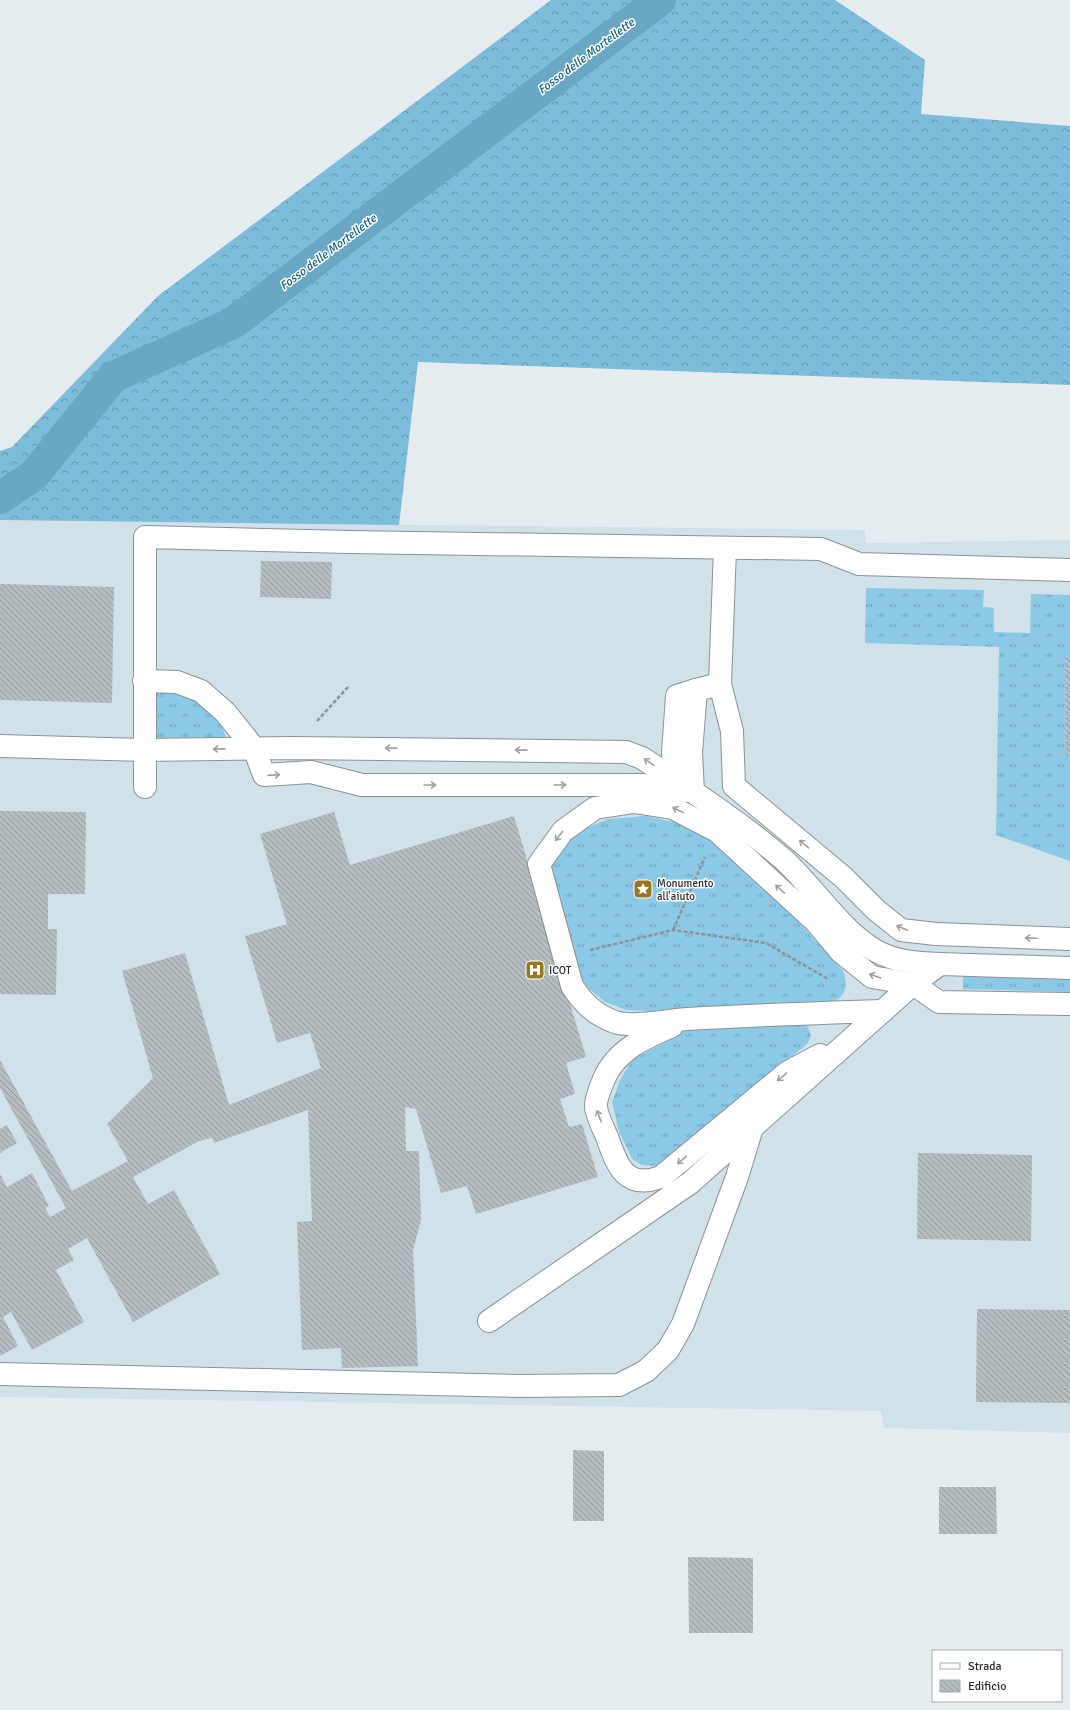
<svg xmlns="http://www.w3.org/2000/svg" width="1070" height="1710" viewBox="0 0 1070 1710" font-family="Signika,sans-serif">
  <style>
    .built { fill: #d1e1e9 }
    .grass { fill: url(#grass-tufts) }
    .forest { fill: url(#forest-crowns) }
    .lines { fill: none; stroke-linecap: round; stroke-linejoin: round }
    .canal { stroke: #69a7c5; stroke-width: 32 }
    .building { fill: url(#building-back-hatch) }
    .minor-casing { stroke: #8a9296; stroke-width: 24 }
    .path { stroke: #8d9396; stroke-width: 2.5; stroke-dasharray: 4 2; stroke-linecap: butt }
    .minor { stroke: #fff; stroke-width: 22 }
    .oneway { stroke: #9fa0a1 }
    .labels { text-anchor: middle; stroke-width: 3; stroke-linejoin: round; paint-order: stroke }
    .poi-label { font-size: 11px; fill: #292c2e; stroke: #fff; text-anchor: start }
    .water-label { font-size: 12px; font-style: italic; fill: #0e5f7d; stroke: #fff }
  </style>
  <defs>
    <pattern id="grass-tufts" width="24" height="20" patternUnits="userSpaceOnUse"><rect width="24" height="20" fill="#8cc9e6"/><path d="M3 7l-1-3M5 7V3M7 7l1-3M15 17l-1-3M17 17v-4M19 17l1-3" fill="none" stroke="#72a3bb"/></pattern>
    <pattern id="forest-crowns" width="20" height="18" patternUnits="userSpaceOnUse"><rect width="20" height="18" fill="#7dbcda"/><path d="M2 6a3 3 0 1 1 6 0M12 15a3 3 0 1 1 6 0" fill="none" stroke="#6699b1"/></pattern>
    <pattern id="building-back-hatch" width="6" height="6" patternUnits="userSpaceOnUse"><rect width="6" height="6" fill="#b5bdc1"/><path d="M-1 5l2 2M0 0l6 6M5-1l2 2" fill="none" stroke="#939a9d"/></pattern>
  </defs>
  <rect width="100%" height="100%" fill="#e4ecf0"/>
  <path class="built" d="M0,520l865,10 1,13 204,-3v893l-186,-5 -3,-17 -881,-14z"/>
  <g class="grass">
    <path d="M866,588l118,2 -1,17 11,1v24l36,1 1,-39 39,1v62l-5,1 1,98h4v105l-74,-26 3,-188 -134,-4z"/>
    <path d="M156,688c6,1 15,-1 21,1 18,7 46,30 49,49l-71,4z"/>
    <path d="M646,816l37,8 33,20 62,55 65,72c6,15 2,27 -14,33l-181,7 -22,-1 -21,-8 -17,-14 -13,-19 -26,-101 24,-34 35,-15z"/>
    <path d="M963,974l107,3v15l-107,-3z"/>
    <path d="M806,1023l5,12 -3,8 -135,115 -9,6 -11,2 -11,-1 -9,-5 -14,-28 -7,-30 8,-22 12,-20 58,-32z"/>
  </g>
  <path class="forest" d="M551,0h284l90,60 -4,54 149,12v259l-652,-23 -19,163 -399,-5v-69l12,-4 146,-151z"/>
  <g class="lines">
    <path class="canal" d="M0,498l34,-23 79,-98 120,-54 427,-323"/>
  </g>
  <g class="building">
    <path d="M261,561l71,1 -1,37 -71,-2z"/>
    <path d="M0,584l114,3 -2,116 -112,-3z"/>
    <path d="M1065,657h5v99h-4z"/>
    <path d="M0,811l86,1 -1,82h-37v35h9l-1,66 -56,-1z"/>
    <path d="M334,812l16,53 164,-49 72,241 -20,6 9,31 -15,5 9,28 13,-3 16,53 -122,37 -9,-28 -26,7 -25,-84 -11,-2 1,44h13l2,69 -8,30 5,116 -76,2 -1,-20 -39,2 -5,-128 15,-1 -4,-111 -94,33 -2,-5 -13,3 -66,36 15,27 26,-14 46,84 -87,48 -46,-84 -19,11 6,11 -18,10 28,52 -52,28 -21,-38 -8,5 15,29 -18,10v-182l7,13 25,-14 17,33 -4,2 5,9 16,-9 -66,-120v-28l72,131 56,-30 -21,-37 46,-46 -31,-107 63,-18 44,152 92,-37 -11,-35 -33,10 -32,-107 42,-12 -27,-90z"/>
    <path d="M7,1125l10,18 -17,10v-24z"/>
    <path d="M918,1153l114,2 -1,86 -114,-2z"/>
    <path d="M977,1309l93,1v93l-94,-1z"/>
    <path d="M573,1450l31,1v70h-31z"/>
    <path d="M939,1487h57l1,47h-58z"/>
    <path d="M688,1557l65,1v75h-64z"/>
  </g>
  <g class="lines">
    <defs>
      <g id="minor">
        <path d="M144,681l33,1 24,9 24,21 29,36 10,27 47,-3 51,13h280l46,6"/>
        <path d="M720,684l5,-136"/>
        <path d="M0,746l144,4 150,-2 332,4 16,6c48,32 97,63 141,101 30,27 58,72 93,92 20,11 42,12 64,13"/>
        <path d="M675,780l-2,-28 4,-56 19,-6"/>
        <path d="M145,787v-250l205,5 471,7 38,15 211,6"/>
        <path d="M693,792l-2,-40 5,-62 24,-6 12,47 2,55 109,91 33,33 25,20 35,4 134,5"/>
        <path d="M883,1011c-65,2 -130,4 -195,8 -21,1 -54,9 -73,3 -20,-7 -32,-19 -43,-36l-33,-122 24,-33 32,-23 39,-6 39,6 44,23 99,91 25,30 31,25 41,7 26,18 131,2"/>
        <path d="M672,1026c-26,11 -56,24 -68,53 -3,7 -9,22 -8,29 2,10 7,20 11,29 10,28 18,53 54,40l127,-105 32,-17"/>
        <path d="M489,1321l201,-138 223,-199 27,-20 130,4"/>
        <path d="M0,1374l519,12 100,-1 27,-14 22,-21 15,-26 54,-147 14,-46"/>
      </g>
    </defs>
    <use href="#minor" class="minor-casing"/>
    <g class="path">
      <path d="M317,721l31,-34"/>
      <path d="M673,930l32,-73"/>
      <path d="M590,950l83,-20 93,13 62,36"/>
    </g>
    <use href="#minor" class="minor"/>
  </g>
  <defs><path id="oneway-shaft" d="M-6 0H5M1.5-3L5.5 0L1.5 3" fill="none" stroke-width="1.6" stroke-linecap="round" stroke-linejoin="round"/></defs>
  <g class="oneway">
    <use href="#oneway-shaft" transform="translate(391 748) rotate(-179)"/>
    <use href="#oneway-shaft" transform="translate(219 749) rotate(179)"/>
    <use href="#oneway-shaft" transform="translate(521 750) rotate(-179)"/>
    <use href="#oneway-shaft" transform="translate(649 762) rotate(-146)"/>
    <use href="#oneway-shaft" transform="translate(274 775) rotate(-4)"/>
    <use href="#oneway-shaft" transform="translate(430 785)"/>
    <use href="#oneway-shaft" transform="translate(560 785)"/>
    <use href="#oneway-shaft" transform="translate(678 810) rotate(-154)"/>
    <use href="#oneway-shaft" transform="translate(559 836) rotate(128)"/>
    <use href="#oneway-shaft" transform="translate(804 844) rotate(-140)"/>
    <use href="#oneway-shaft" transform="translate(780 889) rotate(-137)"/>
    <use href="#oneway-shaft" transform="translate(902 928) rotate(-157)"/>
    <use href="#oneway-shaft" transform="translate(1031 938) rotate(-178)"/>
    <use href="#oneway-shaft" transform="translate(875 976) rotate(-160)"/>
    <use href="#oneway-shaft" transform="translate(782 1077) rotate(140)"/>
    <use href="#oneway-shaft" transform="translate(599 1116) rotate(-110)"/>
    <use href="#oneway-shaft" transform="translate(682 1160) rotate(140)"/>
  </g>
  <defs>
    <symbol id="sight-square" viewBox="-11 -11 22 22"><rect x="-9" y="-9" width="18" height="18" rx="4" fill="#9b7722" stroke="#fff"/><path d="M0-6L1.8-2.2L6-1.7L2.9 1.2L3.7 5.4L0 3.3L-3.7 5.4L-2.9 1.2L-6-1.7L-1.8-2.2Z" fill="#fff"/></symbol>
    <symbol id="hospital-square" viewBox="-11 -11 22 22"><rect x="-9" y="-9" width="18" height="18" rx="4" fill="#9b7722" stroke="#fff"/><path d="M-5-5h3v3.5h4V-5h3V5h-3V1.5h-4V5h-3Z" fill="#fff"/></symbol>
  </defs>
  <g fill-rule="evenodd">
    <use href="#sight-square" x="632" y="878" width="22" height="22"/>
    <use href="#hospital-square" x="524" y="959" width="22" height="22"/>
  </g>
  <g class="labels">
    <g class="poi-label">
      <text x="657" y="887">Monumento<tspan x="657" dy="13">all'aiuto</tspan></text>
      <text x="549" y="974">ICOT</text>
    </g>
    <g class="water-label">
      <text transform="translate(586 56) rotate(-37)" y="4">Fosso delle Mortellette</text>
      <text transform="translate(328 252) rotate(-37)" y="4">Fosso delle Mortellette</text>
    </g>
  </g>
  <rect x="932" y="1650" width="130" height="52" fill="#ffffff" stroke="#a9abab"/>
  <rect x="940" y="1663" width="20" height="6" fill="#ffffff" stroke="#a9abab"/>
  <text x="968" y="1670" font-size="12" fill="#292c2e">Strada</text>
  <rect x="940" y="1680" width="20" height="12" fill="url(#building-back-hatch)" stroke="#a9abab"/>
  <text x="968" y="1690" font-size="12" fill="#292c2e">Edificio</text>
</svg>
